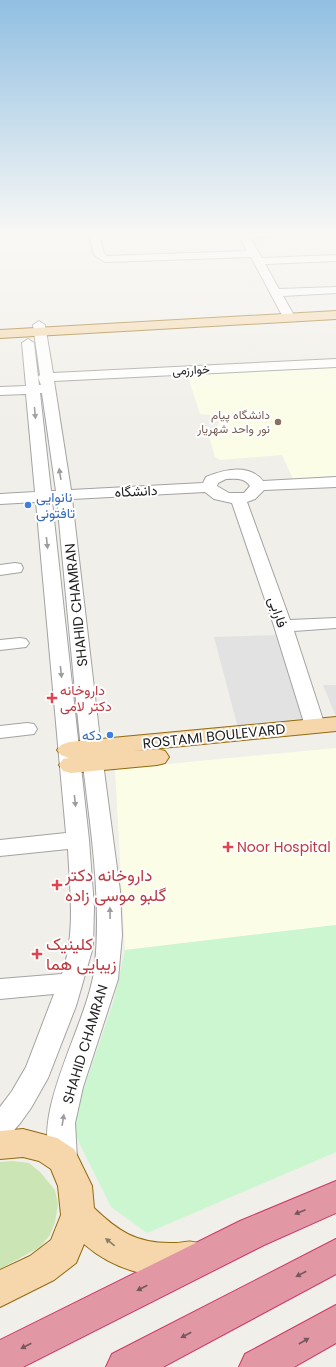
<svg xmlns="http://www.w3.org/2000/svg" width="336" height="1367" viewBox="0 0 336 1367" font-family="Poppins,Vazirmatn,sans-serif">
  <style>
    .education { fill: #fcfde6 }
    .grass { fill: #cbe6b4 }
    .park { fill: #cbf6d0 }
    .parking { fill: #e2e2e2 }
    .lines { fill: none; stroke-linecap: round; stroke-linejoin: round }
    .minor-casing { stroke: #a3a3a3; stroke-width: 2 }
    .major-casing { stroke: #926a0d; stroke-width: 2 }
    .highway-casing { stroke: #cd3867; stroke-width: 2 }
    .minor { fill: #fff; fill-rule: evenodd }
    .major { fill: #f5d7ab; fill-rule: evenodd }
    .highway { fill: #e198a4; fill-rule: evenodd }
    .oneway { fill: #9c9c9c }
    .oneway2 { fill: #78575c }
    .oneway3 { fill: #8c7c66 }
    .education-dot { fill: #8d6e63; stroke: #fff; stroke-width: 1.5 }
    .shop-dot { fill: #3f7fe0; stroke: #fff; stroke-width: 1.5 }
    .health-dot { fill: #e0444e; stroke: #fff; stroke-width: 1.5 }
    .labels { text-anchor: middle; stroke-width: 4; stroke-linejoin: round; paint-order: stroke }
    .far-street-label { font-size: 12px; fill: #222; stroke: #fff }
    .far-education-label { font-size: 12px; fill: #785e54; stroke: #fff; text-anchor: end }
    .street-label { font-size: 14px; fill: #222; stroke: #fff }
    .shop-label { font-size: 14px; fill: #366cbe; stroke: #fff; text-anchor: start }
    .health-label { font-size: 14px; fill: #be3a42; stroke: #fff; text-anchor: start }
    .near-health-label { font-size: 17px; fill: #be3a42; stroke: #fff; text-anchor: start }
  </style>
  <rect width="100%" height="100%" fill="#f1efe9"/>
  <g class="education">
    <path d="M336,366v110l-43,3 -11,-24 -62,5 -5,-3 -7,-24 9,-6 3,-6 -10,-6 -10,-1 -13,-40z"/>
    <path d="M336,748v177l-211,25 -10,-181z"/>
  </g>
  <path class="grass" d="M13,1161l16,2 11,9 15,18 3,14 -3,18 -5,13 -10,12 -40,22v-107z"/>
  <path class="park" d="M336,925v227l-189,81 -36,-26 -40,-81 43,-126 11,-50z"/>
  <g class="parking">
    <path d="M276,635l31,85 -69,8 -24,-91z"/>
    <path d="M323,685h13v32z"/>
  </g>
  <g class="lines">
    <defs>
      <g id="minor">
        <path d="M89,234h10l5,20 3,2 140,-5 -9,-17h33l-5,3 -16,1 12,20 74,-3v6l-71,3 14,25 57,-2v6l-53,3 12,21 -6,4 -6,-4 -32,-60 -146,5 -11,-7z"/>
        <path d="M39,321l6,4 8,48 283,-14v8l-282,14 17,109 132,-7 3,-6c17,-7 43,-14 57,4l73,-4v10l-72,3 -9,9 -8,3 43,118 46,-2v10l-42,3 31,95 -3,4 -7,2 -7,-2 -3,-4 -31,-100 -42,-123 -18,-4 -9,-7 -133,7 29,249 19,143 2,44 -4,44 -35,108 -8,36 2,36 -4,9 -10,4 -10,-4c-25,-56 36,-144 42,-203 7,-73 -6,-145 -14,-217 -9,-82 -16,-165 -24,-248l-5,1 37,339 5,67 -1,40 -17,59 -28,72 -17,30 -10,14 -11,13 -10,3v-31l12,-16 14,-24 28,-73 -54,5v-20l62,-5c14,-41 8,-83 6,-125l-68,7v-16l66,-7 -30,-331 -36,2v-10l35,-2 -9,-98 -26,1v-8l26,-1 -4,-43 6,-4 6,4 5,42h2l-3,-8 2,-2 -7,-50zM40,393h2l14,98h-5zM226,479c9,0 18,-2 24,7l-6,7h-15l-12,-7 1,-3z"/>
        <path d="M15,563l6,1 2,4 -2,4 -21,3v-10z"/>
        <path d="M20,638l6,1 3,4 -3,4 -26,3v-10z"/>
        <path d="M27,723l7,1 3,5 -3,5 -34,4v-12z"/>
      </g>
      <g id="major">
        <path d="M336,311v8l-336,19v-8z"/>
        <path d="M336,717v14l-204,20 25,-2 8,2 4,6 -4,6 -8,2 -86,8 -8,-2 -4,-6 4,-6 6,-1 -8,-3 -4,-5 4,-5 8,-3z"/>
        <path d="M23,1129l34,9 17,11 18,37 2,22c24,23 42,35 76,35 16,1 17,-5 33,2l5,12 -5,12c-40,16 -87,3 -119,-25l-8,19 -22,17 -54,27v-37l30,-14 21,-16 10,-25 -3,-29 -7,-17 -12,-8 -16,-4 -23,2v-28z"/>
      </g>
      <g id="highway">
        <path d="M336,1181v32l-72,32 -241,122h-23v-27l240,-119z"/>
        <path d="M336,1239v35l-173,93h-57l6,-13z"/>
        <path d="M336,1305v38l-42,24h-55l6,-13z"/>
      </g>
    </defs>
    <use href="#minor" class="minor-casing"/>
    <use href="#major" class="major-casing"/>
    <use href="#highway" class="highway-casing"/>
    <use href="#minor" class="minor"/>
    <use href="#major" class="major"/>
    <use href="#highway" class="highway"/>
  </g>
  <defs><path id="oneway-solid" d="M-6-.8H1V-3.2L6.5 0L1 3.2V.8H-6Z"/></defs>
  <g class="oneway">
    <use href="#oneway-solid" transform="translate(35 413) rotate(85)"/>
    <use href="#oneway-solid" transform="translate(60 474) rotate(-99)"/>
    <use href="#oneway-solid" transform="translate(47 543) rotate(84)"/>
    <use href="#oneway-solid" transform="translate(61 672) rotate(84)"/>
    <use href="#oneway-solid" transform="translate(75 801) rotate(84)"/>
    <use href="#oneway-solid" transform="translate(110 913) rotate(-91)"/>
    <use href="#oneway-solid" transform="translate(63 1120) rotate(-81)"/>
  </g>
  <g class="oneway2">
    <use href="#oneway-solid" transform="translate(300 1212) rotate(157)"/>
    <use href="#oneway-solid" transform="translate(301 1274) rotate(152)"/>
    <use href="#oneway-solid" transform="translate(142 1288) rotate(153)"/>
    <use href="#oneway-solid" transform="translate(186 1335) rotate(152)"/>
    <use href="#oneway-solid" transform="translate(304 1341) rotate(-30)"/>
    <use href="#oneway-solid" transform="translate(26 1346) rotate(153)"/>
  </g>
  <use class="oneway3" href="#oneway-solid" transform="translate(110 1242) rotate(-141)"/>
  <linearGradient id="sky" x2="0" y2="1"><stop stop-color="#91bfe2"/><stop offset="0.55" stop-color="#f9f8f5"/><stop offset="1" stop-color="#f9f8f5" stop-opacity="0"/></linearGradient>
  <rect width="336" height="425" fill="url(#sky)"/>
  <circle class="education-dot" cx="278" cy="422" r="4"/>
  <g class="shop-dot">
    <circle cx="28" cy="505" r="4"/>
    <circle cx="110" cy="735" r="4"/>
  </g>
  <g class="health-dot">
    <path d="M50 692h4v4h4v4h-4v4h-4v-4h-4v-4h4z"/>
    <path d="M226 841h4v4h4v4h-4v4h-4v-4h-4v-4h4z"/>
    <path d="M55 879h4v4h4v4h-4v4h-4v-4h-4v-4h4z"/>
    <path d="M35 948h4v4h4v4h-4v4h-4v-4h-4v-4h4z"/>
  </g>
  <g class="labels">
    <g class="far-street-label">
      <text transform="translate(191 370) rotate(-3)" y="4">خوارزمی</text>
    </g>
    <g class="far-education-label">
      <text x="270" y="419">دانشگاه پیام<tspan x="270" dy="14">نور واحد شهریار</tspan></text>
    </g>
    <g class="street-label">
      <text transform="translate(136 491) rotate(-3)" y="5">دانشگاه</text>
      <text transform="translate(76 605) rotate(-96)" y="5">SHAHID CHAMRAN</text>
      <text transform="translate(278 612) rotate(71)" y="5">فارابی</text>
      <text transform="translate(214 736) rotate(-6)" y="5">ROSTAMI BOULEVARD</text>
      <text transform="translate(85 1044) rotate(-73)" y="5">SHAHID CHAMRAN</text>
    </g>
    <g class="shop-label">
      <text x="36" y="502">نانوایی<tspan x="36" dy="16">تافتونی</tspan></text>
      <text x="102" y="740" text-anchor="end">دکه</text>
    </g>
    <g class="health-label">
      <text x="60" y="695">داروخانه<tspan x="60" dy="16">دکتر لامی</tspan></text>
      <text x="237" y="852">Noor Hospital</text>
    </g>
    <g class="near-health-label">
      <text x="65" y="881">داروخانه دکتر<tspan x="65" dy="20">گلبو موسی زاده</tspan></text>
      <text x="46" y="950">کلینیک<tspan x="46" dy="20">زیبایی هما</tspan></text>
    </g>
  </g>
</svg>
